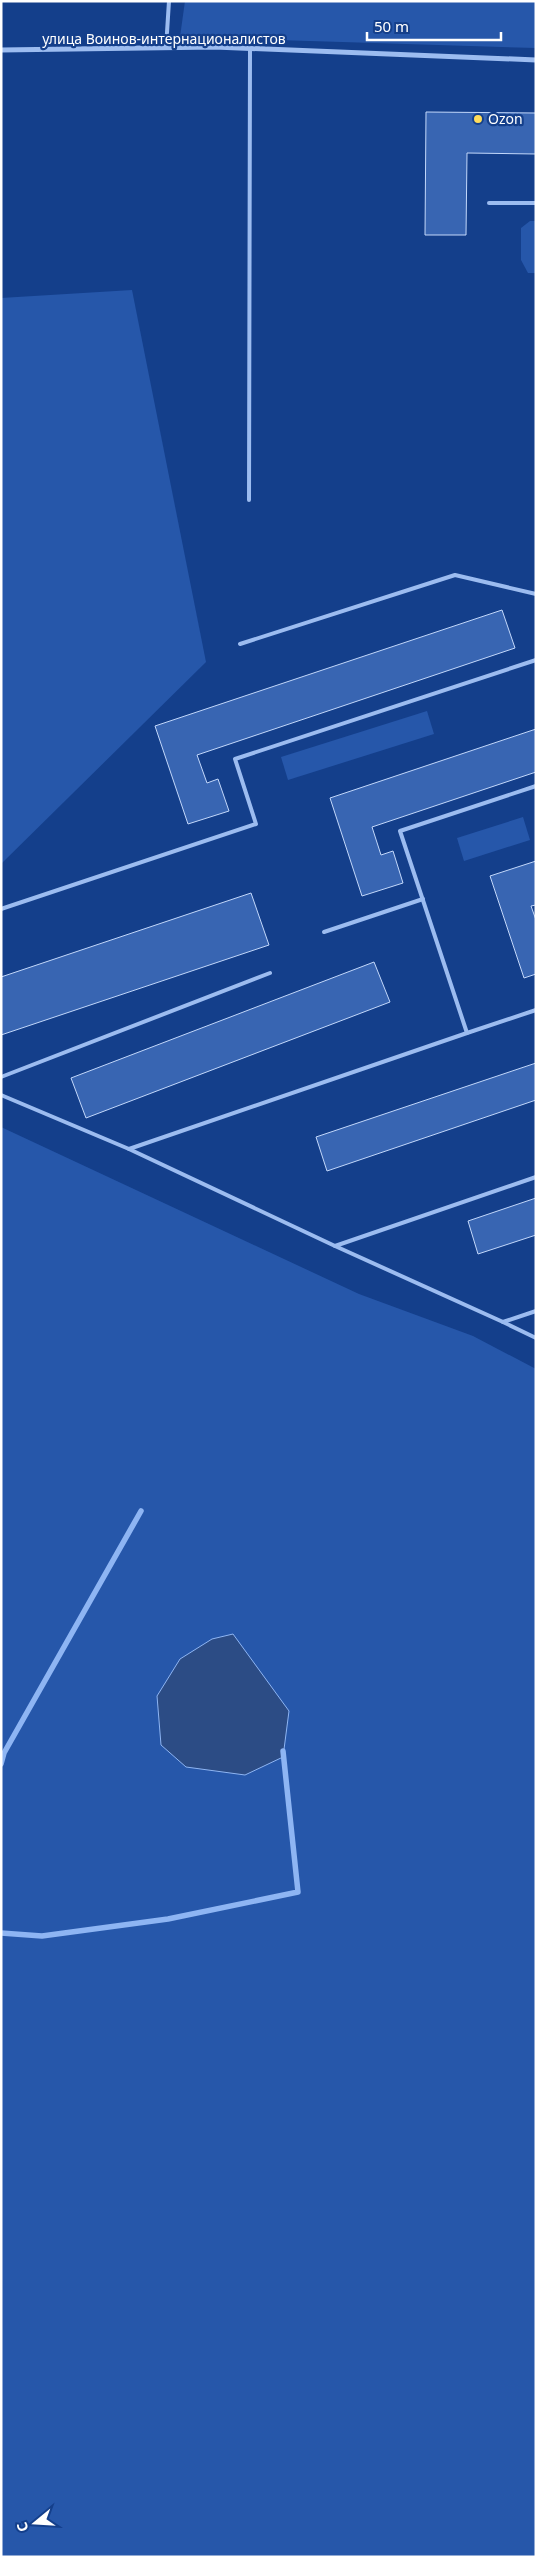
<svg xmlns="http://www.w3.org/2000/svg" width="537" height="2558" viewBox="0 0 537 2558" font-family="'Noto Sans',sans-serif">
  <style>
    .green { fill: #2657aa }
    .water { fill: #2c4c85; stroke: #8eb5f3 }
    .lines { fill: none; stroke-linecap: round; stroke-linejoin: round }
    .stream { stroke: #8eb5f3; stroke-width: 5.5 }
    .building { fill: #3865b2; stroke: #c3d8fb }
    .lane { stroke: #9cbcf0; stroke-width: 4 }
    .street { stroke: #9cbcf0; stroke-width: 5 }
    .poi-dot { fill: #ffdc5b; stroke: #143f8b; stroke-width: 2 }
    .labels { text-anchor: middle; stroke-width: 4.5; stroke-linejoin: round; paint-order: stroke }
    .street-label { font-size: 14px; fill: #fff; stroke: #143f8b }
    .poi-label { font-size: 14px; fill: #fff; stroke: #143f8b; text-anchor: start }
  </style>
  <rect width="100%" height="100%" fill="#143f8b"/>
  <g class="green">
    <path d="M185,1h351v47l-356,-11z"/>
    <path d="M530,221h6v52h-8l-7,-13v-32z"/>
    <path d="M132,290l74,372 -205,202v-566z"/>
    <path d="M427,711l7,23 -146,46 -7,-23z"/>
    <path d="M523,817l7,23 -66,21 -7,-23z"/>
    <path d="M1,1127l358,167 114,42 63,33v1188h-535z"/>
  </g>
  <path class="water" d="M233,1634l56,77 -6,46 -38,18 -59,-8 -25,-22 -4,-49 23,-37 32,-20z"/>
  <g class="lines">
    <g class="stream">
      <path d="M1,1764l3,-11 137,-242"/>
      <path d="M1,1933l41,3 126,-17 130,-27 -15,-141"/>
    </g>
  </g>
  <g class="building">
    <path d="M426,112l110,1v41l-69,-1 -1,82h-41z"/>
    <path d="M502,610l13,38 -318,107 10,28 11,-4 11,32 -41,13 -33,-98z"/>
    <path d="M536,729v43l-164,55 9,28 12,-4 10,32 -41,13 -32,-98z"/>
    <path d="M536,861v44l-5,1 5,14v54l-12,4 -34,-102z"/>
    <path d="M251,893l18,52 -268,90v-58z"/>
    <path d="M374,962l16,40 -304,116 -15,-40z"/>
    <path d="M536,1063v37l-209,71 -11,-34z"/>
    <path d="M536,1198v37l-58,19 -10,-33z"/>
  </g>
  <g class="lines">
    <g class="lane">
      <path d="M166,48l3,-47"/>
      <path d="M489,203h47"/>
      <path d="M249,500l1,-451"/>
      <path d="M240,644l215,-69 81,19"/>
      <path d="M536,786l-136,45 67,202 69,-23"/>
      <path d="M1,909l255,-85 -21,-65 301,-99"/>
      <path d="M324,932l99,-33"/>
      <path d="M1,1077l269,-104"/>
      <path d="M1,1095l128,54 206,97"/>
      <path d="M129,1149l338,-116"/>
      <path d="M536,1177l-201,69 168,76 33,-11"/>
      <path d="M503,1322l33,16"/>
    </g>
    <path class="street" d="M1,50l214,-3 321,13"/>
  </g>
  <circle class="poi-dot" cx="478" cy="119" r="5"/>
  <g class="labels">
    <g class="street-label">
      <text x="164" y="44">улица Воинов-интернационалистов</text>
    </g>
    <g class="poi-label">
      <text x="488" y="124">Ozon</text>
    </g>
  </g>
  <rect width="537" height="2558" fill="none" stroke="#ffffff" stroke-width="5"/>
  <g transform="translate(35 2523) rotate(252)" stroke="#143f8b" stroke-width="4" paint-order="stroke">
  <path d="M0-4L9 19L0 12L-9 19Z" fill="#ffffff"/>
  <text y="-8" font-size="14" font-weight="bold" text-anchor="middle" fill="#ffffff">С</text>
  </g>
  <path d="M367 32v8h134v-8" fill="none" stroke="#ffffff" stroke-width="2.5"/>
  <text x="374" y="32" font-size="15" fill="#ffffff" stroke="#143f8b" stroke-width="4" paint-order="stroke">50 m</text>
</svg>
